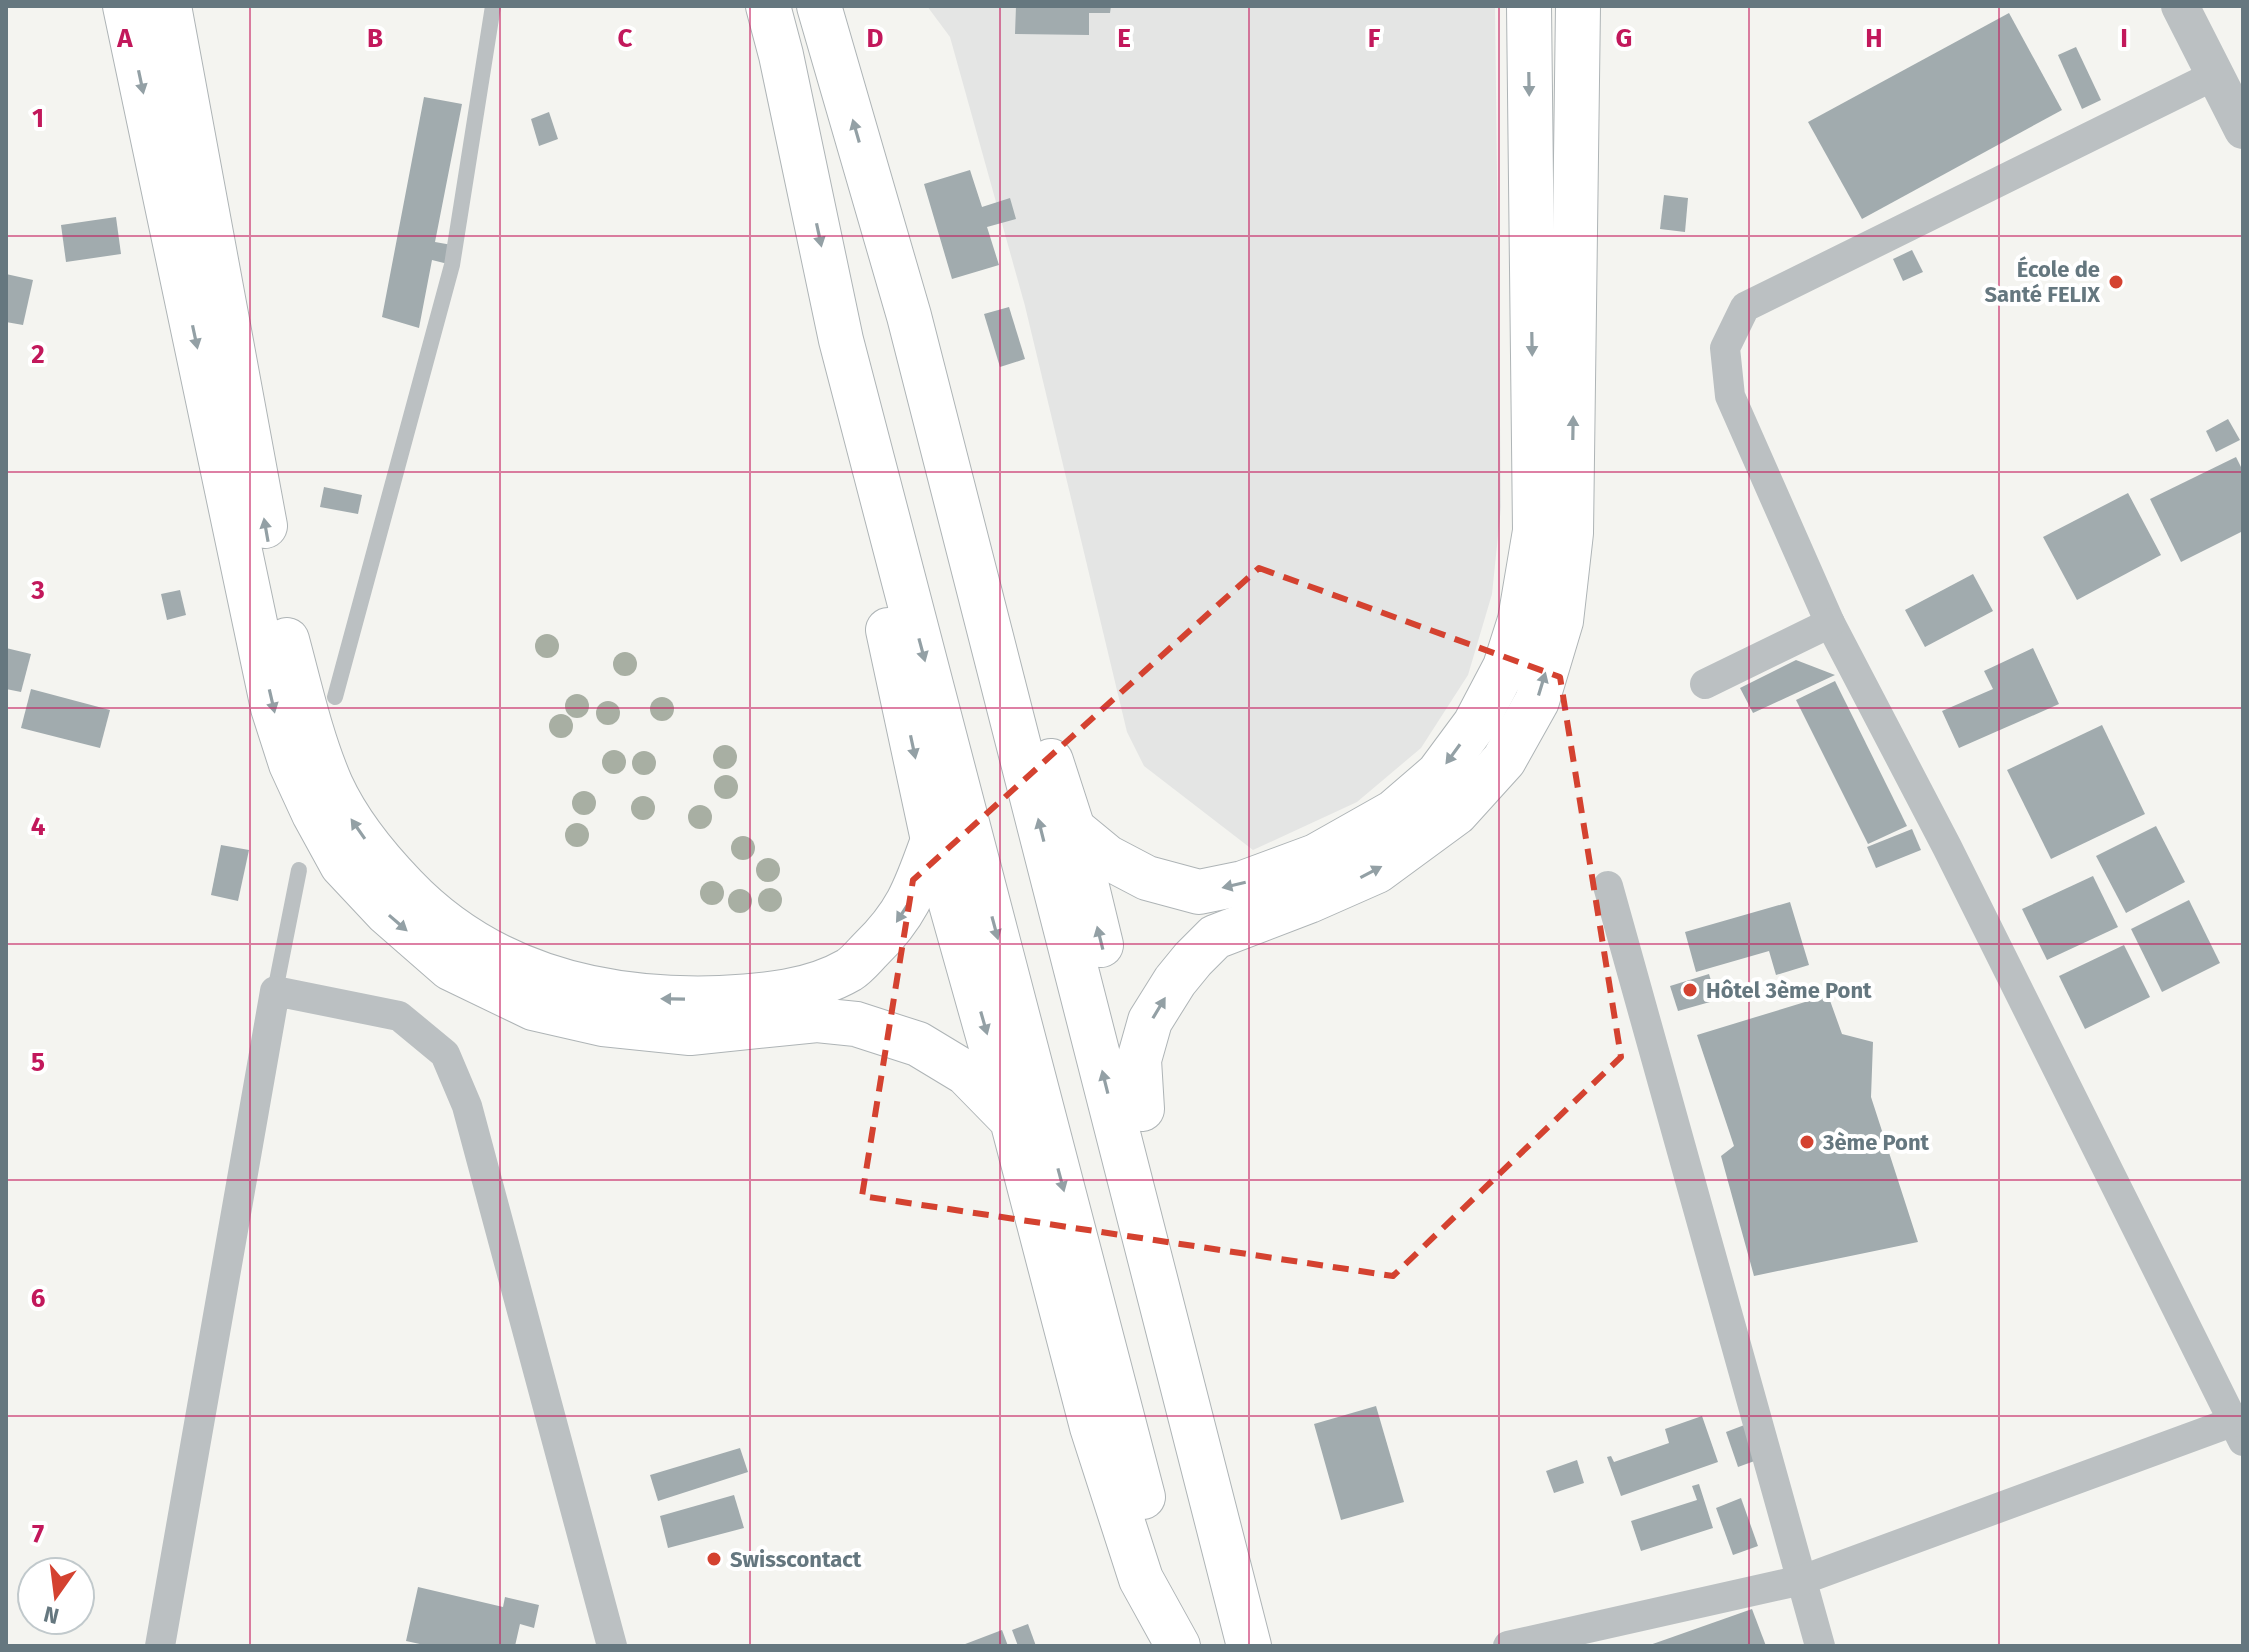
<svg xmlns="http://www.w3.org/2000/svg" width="2249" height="1652" viewBox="0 0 2249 1652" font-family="'Fira Sans',sans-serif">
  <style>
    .built { fill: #e4e5e4 }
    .building { fill: #a1abae }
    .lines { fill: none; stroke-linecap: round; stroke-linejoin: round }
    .primary-casing { stroke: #aeb4b6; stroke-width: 46 }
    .service { stroke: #bbc0c2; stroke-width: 16 }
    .minor { stroke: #bbc0c2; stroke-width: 30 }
    .tertiary { stroke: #bbc0c2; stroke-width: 38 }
    .primary { stroke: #fff; stroke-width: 44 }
    .tree { fill: #a8afa3 }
    .oneway { fill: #93a0a5 }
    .marked { fill: none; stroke: #d44230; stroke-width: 6; stroke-dasharray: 16 10; stroke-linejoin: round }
    .grid { fill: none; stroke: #c2185b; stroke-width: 2; stroke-opacity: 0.55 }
    .poi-dot { fill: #d44230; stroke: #fff; stroke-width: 3 }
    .labels { text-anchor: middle; stroke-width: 8; stroke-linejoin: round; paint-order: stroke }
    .poi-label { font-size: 22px; font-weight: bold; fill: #65777f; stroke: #fff; text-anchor: start }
    .grid-label { font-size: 26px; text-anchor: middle; font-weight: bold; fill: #c2185b; stroke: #fff; stroke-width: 8; stroke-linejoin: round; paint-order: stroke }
  </style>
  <rect width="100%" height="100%" fill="#f4f4f0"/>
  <path class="built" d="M927,6h568l6,501 -9,87 -24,81 -47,73 -64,54 -104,48 -109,-84 -17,-34 -102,-426 -75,-269z"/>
  <g class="building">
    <path d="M1016,6h95l-1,7h-21v22l-74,-1z"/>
    <path d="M2009,13l53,97 -200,109 -54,-97z"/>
    <path d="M2076,47l25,53 -19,9 -24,-54z"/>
    <path d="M424,97l38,7 -27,138 17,3 -4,19 -16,-4 -13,68 -37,-11z"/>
    <path d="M549,112l9,27 -19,7 -8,-27z"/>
    <path d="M970,170l12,37 28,-9 6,21 -29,8 12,38 -47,14 -28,-95z"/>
    <path d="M1664,195l24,3 -3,34 -25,-3z"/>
    <path d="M116,217l5,37 -55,8 -5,-37z"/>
    <path d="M1912,250l11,22 -20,9 -10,-22z"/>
    <path d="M6,274l27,6 -10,45 -17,-3z"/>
    <path d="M1009,307l16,52 -25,8 -16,-53z"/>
    <path d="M2228,419l12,21 -24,12 -10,-21z"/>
    <path d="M2236,457l7,14v60l-62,31 -31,-63z"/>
    <path d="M324,487l38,8 -4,19 -38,-7z"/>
    <path d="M2128,493l33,62 -84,45 -34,-63z"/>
    <path d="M1973,574l20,37 -68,36 -20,-37z"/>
    <path d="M180,590l6,25 -19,5 -6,-26z"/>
    <path d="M6,648l25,6 -10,38 -15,-3z"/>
    <path d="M2033,648l26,56 -100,44 -17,-37 51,-22 -9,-18z"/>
    <path d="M1796,660l39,15 -82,38 -13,-25z"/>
    <path d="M1835,681l72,145 -39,18 -72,-144z"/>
    <path d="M31,689l79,21 -10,38 -79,-20z"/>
    <path d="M2102,725l43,89 -94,45 -44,-89z"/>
    <path d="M2156,826l29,56 -59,31 -30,-57z"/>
    <path d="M1912,829l9,21 -45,18 -9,-21z"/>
    <path d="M221,845l28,5 -11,51 -27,-6z"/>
    <path d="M2093,876l25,51 -71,33 -25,-51z"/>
    <path d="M2189,900l31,63 -58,29 -31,-63z"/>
    <path d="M1790,902l19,63 -33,10 -7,-24 -73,21 -11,-40z"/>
    <path d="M2124,945l26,52 -65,32 -26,-53z"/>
    <path d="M1709,974l8,26 -39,11 -8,-25z"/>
    <path d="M1828,995l14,39 31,8 -2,55 47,145 -164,34 -33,-120 13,-10 -37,-111z"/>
    <path d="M1376,1406l28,96 -63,18 -27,-96z"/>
    <path d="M1702,1416l16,46 -97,34 -14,-39 4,-1 3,6 55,-19 -4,-14z"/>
    <path d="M1747,1424l13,35 -22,8 -12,-35z"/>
    <path d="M740,1448l8,24 -90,29 -8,-26z"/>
    <path d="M1577,1460l7,23 -30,10 -8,-22z"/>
    <path d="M1699,1484l14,44 -72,23 -10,-30 66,-21 -5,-14z"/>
    <path d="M734,1495l10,33 -76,20 -8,-32z"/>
    <path d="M1741,1498l17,48 -25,9 -17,-47z"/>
    <path d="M418,1587l85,20 2,-10 34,8 -5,23 -14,-4 -5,22h-86l-23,-5z"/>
    <path d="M1752,1609l14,37h-119z"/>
    <path d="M1028,1624l8,22h-18l-6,-16z"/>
    <path d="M1002,1630l6,16h-48z"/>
  </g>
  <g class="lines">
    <defs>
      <g id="primary">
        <path d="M125,6l148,702 18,56 23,50 28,51 45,48 63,55 83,40 70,16 87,9 127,-13 39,4 62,20 48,29 46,47 80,307 49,152 37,67"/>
        <path d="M169,6l96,520"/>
        <path d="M768,6l13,49 60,285 302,1157"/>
        <path d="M819,6l90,310 340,1330"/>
        <path d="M888,630l45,210 77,274"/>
        <path d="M287,640c13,48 24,99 44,145 17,37 46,73 74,102 84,88 198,115 315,111 44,-2 91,-6 129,-28 8,-5 15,-14 22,-21 37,-36 45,-62 62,-109"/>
        <path d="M1051,761l22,68 28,116"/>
        <path d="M1073,829l34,28 40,21 52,14 44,-9 73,-27 78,-44 44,-38 37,-50 30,-57 15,-47 15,-89 -6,-525"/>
        <path d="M1142,1109l-3,-49 11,-39 25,-40 18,-22 22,-22 94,-36 68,-30 79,-58 48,-53 33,-59 24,-80 10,-88 7,-527"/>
      </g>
    </defs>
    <use href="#primary" class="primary-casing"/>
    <g class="service">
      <path d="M335,697l117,-432 41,-259"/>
      <path d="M275,991l24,-121"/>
    </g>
    <g class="minor">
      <path d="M2215,75l-470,232 -20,41 5,48 100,227 117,224 296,594"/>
      <path d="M1705,684l125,-61"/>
      <path d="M1608,886l212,760"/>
      <path d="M160,1646l115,-655 124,25 46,38 22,52 145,540"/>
      <path d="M1508,1646l294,-66 441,-162"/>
    </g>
    <path class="tertiary" d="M2180,6l63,124"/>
    <use href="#primary" class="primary"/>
  </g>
  <g class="tree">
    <circle cx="547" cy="646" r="12"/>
    <circle cx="625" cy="664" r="12"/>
    <circle cx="577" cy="706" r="12"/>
    <circle cx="662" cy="709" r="12"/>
    <circle cx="608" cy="713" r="12"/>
    <circle cx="561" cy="726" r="12"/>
    <circle cx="725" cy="757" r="12"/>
    <circle cx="614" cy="762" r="12"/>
    <circle cx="644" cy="763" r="12"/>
    <circle cx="726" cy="787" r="12"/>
    <circle cx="584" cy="803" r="12"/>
    <circle cx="643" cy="808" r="12"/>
    <circle cx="700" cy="817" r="12"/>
    <circle cx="577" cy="835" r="12"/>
    <circle cx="743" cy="848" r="12"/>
    <circle cx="768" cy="870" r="12"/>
    <circle cx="712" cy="893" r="12"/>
    <circle cx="770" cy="900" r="12"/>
    <circle cx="740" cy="901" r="12"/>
  </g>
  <defs><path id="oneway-solid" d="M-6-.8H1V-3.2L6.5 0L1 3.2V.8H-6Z" transform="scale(2)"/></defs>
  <g class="oneway">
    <use href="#oneway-solid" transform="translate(141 82) rotate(78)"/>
    <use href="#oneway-solid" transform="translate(1529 84) rotate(89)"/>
    <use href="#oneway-solid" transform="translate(856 131) rotate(-106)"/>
    <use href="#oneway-solid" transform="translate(819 235) rotate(78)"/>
    <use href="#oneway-solid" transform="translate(195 337) rotate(78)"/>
    <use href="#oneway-solid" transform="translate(1532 344) rotate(89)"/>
    <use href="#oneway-solid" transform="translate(1573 428) rotate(-89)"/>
    <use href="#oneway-solid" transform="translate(266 530) rotate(-100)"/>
    <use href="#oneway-solid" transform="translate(922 650) rotate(75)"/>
    <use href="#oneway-solid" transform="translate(1542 684) rotate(-73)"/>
    <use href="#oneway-solid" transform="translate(272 701) rotate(77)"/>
    <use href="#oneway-solid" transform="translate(913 747) rotate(78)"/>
    <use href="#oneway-solid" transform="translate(1453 754) rotate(126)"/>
    <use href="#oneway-solid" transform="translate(358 829) rotate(-125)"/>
    <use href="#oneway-solid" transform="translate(1041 830) rotate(-104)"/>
    <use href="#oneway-solid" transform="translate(1371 872) rotate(-28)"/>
    <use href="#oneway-solid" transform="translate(1234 885) rotate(167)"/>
    <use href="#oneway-solid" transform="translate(903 912) rotate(123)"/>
    <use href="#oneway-solid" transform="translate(398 923) rotate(41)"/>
    <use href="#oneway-solid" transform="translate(995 928) rotate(75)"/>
    <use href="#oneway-solid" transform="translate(1100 938) rotate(-104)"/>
    <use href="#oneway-solid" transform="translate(673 999) rotate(-179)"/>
    <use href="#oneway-solid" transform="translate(1159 1008) rotate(-59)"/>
    <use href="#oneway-solid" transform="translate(984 1023) rotate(74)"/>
    <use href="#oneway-solid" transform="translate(1105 1082) rotate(-104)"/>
    <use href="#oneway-solid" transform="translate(1061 1180) rotate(75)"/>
  </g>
  <path class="marked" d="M1259,568l301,109 61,380 -228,219 -531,-80 51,-316z"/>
  <path class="grid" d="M250,6v1640M500,6v1640M750,6v1640M1000,6v1640M1249,6v1640M1499,6v1640M1749,6v1640M1999,6v1640M6,236h2237M6,472h2237M6,708h2237M6,944h2237M6,1180h2237M6,1416h2237"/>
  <g class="poi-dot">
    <circle cx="2116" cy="282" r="8"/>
    <circle cx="1690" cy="990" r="8"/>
    <circle cx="1807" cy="1142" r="8"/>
    <circle cx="714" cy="1559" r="8"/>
  </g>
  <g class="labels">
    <g class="poi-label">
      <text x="2100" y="277" text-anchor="end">École de<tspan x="2100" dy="25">Santé FELIX</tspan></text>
      <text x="1706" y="998">Hôtel 3ème Pont</text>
      <text x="1823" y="1150">3ème Pont</text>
      <text x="730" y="1567">Swisscontact</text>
    </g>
  </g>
  <g class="grid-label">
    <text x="125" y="47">A</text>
    <text x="375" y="47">B</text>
    <text x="625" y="47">C</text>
    <text x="875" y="47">D</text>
    <text x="1124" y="47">E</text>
    <text x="1374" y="47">F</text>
    <text x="1624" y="47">G</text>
    <text x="1874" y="47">H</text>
    <text x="2124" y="47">I</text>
    <text x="38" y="127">1</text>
    <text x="38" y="363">2</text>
    <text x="38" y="599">3</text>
    <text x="38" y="835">4</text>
    <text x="38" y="1071">5</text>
    <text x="38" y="1307">6</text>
    <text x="38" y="1543">7</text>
  </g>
  <rect width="2249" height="1652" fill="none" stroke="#65777f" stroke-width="16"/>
  <g transform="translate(56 1596) rotate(194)"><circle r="38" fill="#ffffff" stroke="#c1c9cc" stroke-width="2"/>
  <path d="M0-6L14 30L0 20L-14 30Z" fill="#d44230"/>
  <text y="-12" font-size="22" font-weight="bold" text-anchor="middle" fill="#65777f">N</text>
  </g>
</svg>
